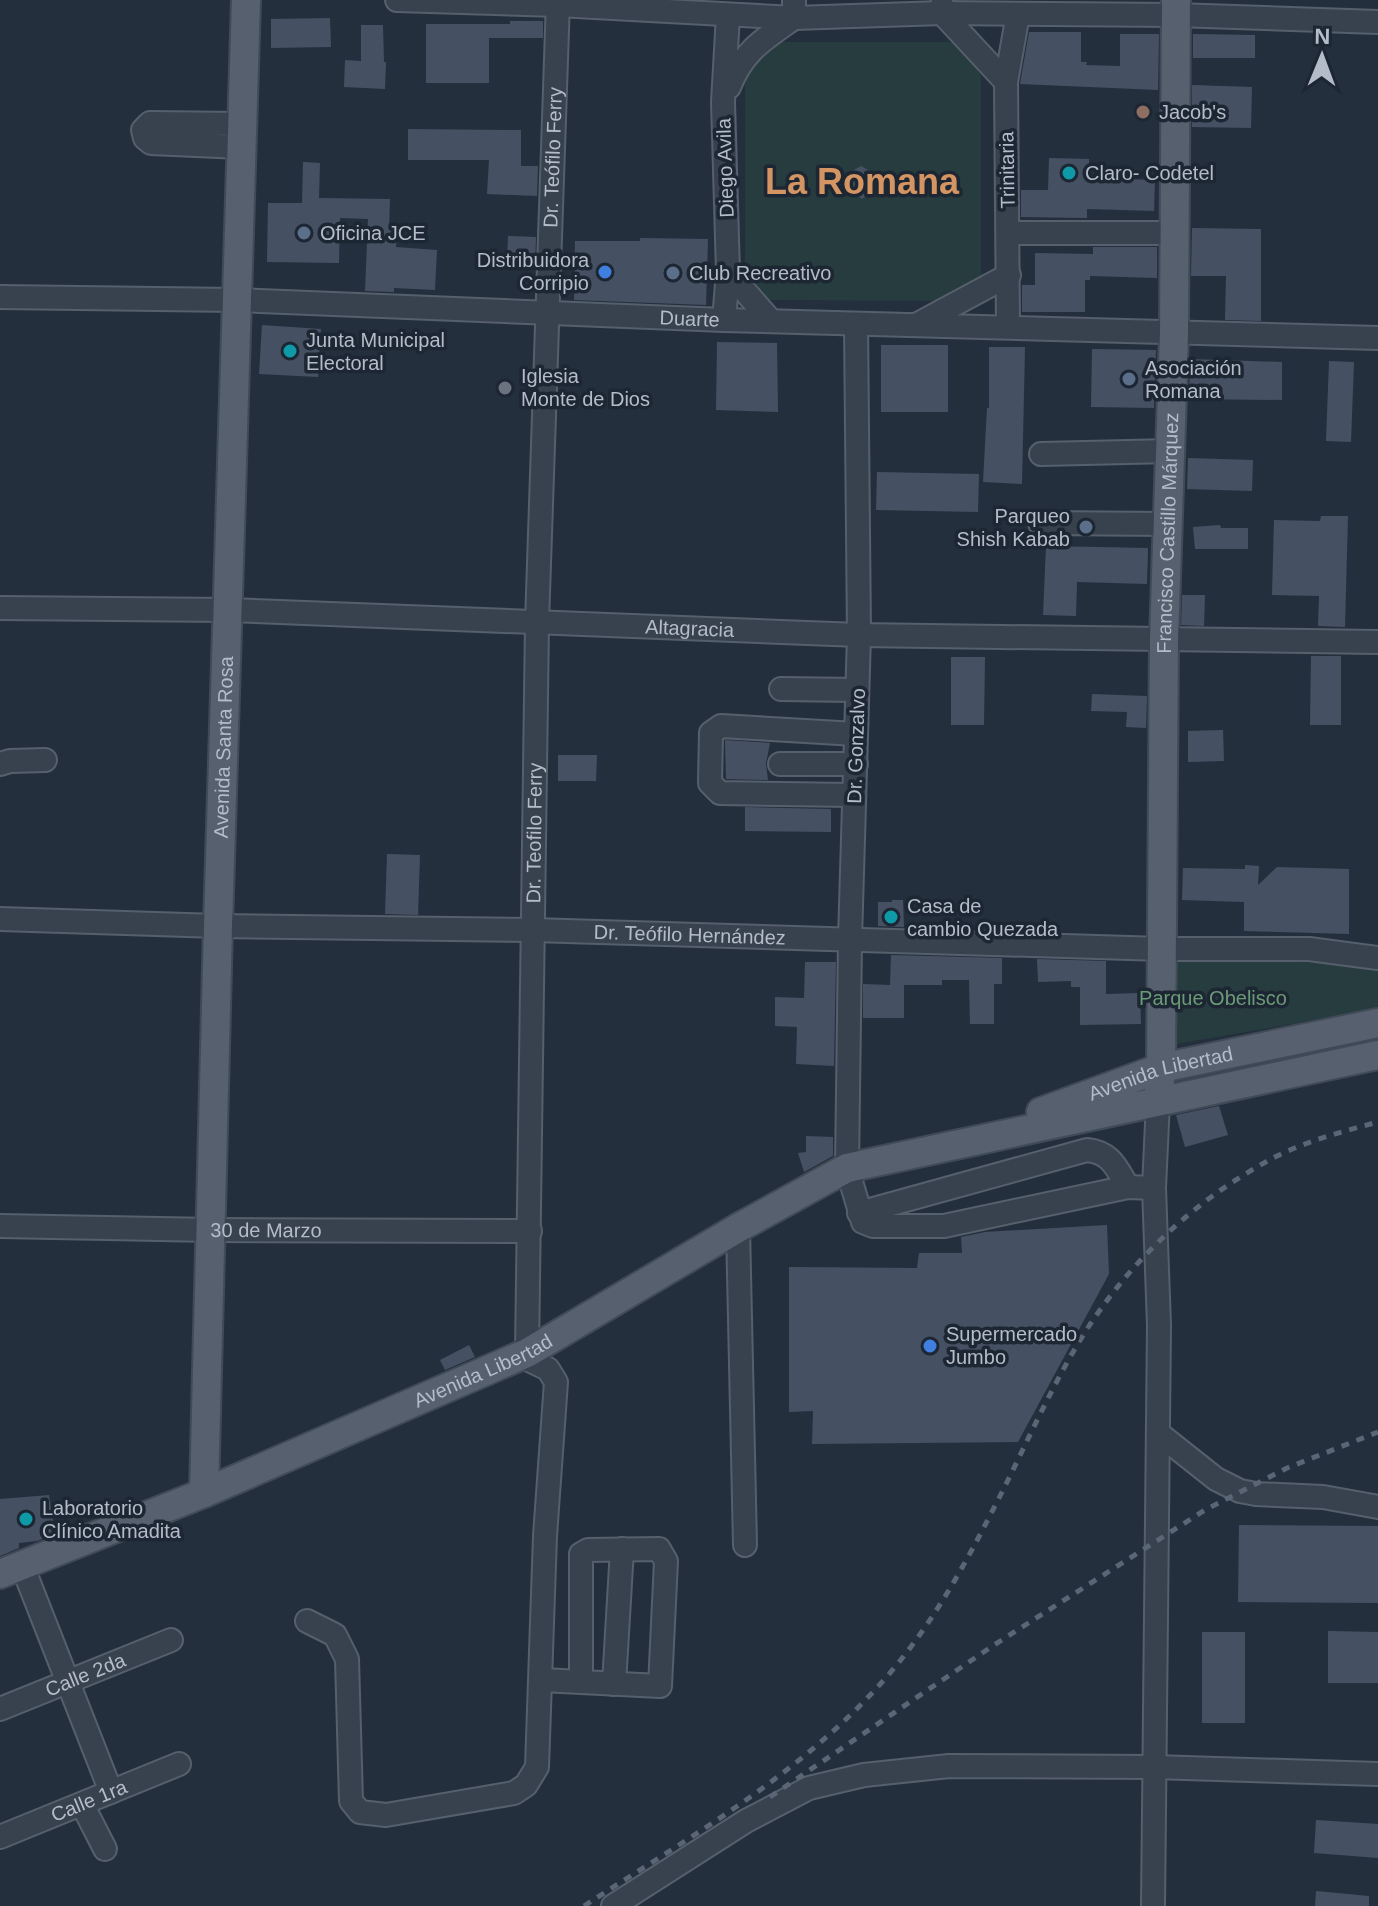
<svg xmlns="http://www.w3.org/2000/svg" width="1378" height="1906" viewBox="0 0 1378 1906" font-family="Helvetica,sans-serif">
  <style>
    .green { fill: #263c3f }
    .building { fill: #455162 }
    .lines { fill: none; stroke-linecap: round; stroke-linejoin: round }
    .minor-casing { stroke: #565f6c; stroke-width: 26 }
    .major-casing { stroke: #414a57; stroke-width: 32 }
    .minor { stroke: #38414e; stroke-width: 22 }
    .major { stroke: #56606e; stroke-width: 28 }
    .rail { stroke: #5a6575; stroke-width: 5; stroke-dasharray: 8 8; stroke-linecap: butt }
    .education-dot { fill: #8d6e63; stroke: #1d2633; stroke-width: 3 }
    .culture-dot { fill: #0f9aa8; stroke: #1d2633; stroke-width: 3 }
    .service-dot { fill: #5c6f8a; stroke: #1d2633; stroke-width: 3 }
    .shop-dot { fill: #3f7fe0; stroke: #1d2633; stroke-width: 3 }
    .worship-dot { fill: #6b7280; stroke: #1d2633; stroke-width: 3 }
    .labels { text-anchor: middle; stroke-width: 7; stroke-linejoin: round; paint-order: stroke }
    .poi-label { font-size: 20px; fill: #b4bcc9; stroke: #1d2633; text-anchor: start }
    .street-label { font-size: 20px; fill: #b4bcc9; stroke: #1d2633 }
    .park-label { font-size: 20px; fill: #6b9a76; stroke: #1d2633 }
    .town-label { font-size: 36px; font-weight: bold; fill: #d59563; stroke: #1d2633 }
  </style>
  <rect width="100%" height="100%" fill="#242f3e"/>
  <g class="green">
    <path d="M774,42h187l20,34v200l-35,25 -181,-1 -20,-28v-206z"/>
    <path d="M1171,957l207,8v44l-207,36z"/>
    <path d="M1378,1020v20l-201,43 -4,-22z"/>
  </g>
  <g class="building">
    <path d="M330,18l1,29 -60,1v-29z"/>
    <path d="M510,21h33v17h-54v45h-63v-59h84z"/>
    <path d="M361,25h22l1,37h2l-1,27 -41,-2 1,-27 16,1z"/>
    <path d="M1029,32h52v30h6l-1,3 34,1v-32h39l-1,56 -138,-6z"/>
    <path d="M1193,34l62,1v23h-62z"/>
    <path d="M1192,85l60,2 -1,41 -59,-1z"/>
    <path d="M408,129l113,1v36h17l-1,30 -50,-2 2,-34h-81z"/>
    <path d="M1049,158l40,1v19l66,2 -1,31 -67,-2v9l-66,-1v-27h27z"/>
    <path d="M303,162l17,1 -1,35 71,1 -1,30h8l-1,18 41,3 -2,40 -41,-2v4l-29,-1 3,-72 -28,-1 -1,45 -72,-1 1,-59h34z"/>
    <path d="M861,166l15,8v16l-14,9 -14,-10 -1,-15z"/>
    <path d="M1192,228l69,1v92l-36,-1 1,-44h-35z"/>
    <path d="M508,236l28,1 -1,29 -28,-1z"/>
    <path d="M640,238l68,1 -2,66 -132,-5 1,-59h65z"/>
    <path d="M1093,247h64v31l-67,-2v4h-5v32h-63v-27h13v-32l58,1z"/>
    <path d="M262,325l59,4 -3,48 -59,-3z"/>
    <path d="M717,342l60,1 1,69 -62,-2z"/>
    <rect x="881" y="345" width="67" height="67"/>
    <path d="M989,347h36l-3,137 -39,-2 4,-74h2z"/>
    <path d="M1092,349l64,1 -2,58 -63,-1z"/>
    <path d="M1190,359l92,3v38l-93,-1z"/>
    <path d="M1329,361l25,1 -3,80 -25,-1z"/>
    <path d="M1188,458l65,2 -1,31 -65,-2z"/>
    <path d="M877,472l102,2 -1,38 -102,-2z"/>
    <path d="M1321,516h27l-3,111 -27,-1 1,-30 -47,-1 2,-75 46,1z"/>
    <path d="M1220,525l1,3h27v21h-53l-2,-22z"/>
    <path d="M1046,546l102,2 -1,36 -70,-2 -1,34 -33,-1z"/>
    <path d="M1182,595h23l-1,31 -23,-1z"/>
    <path d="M1311,656h30v69h-31z"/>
    <path d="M951,657h34l-1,68h-33z"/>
    <path d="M1092,694l55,2 -1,32 -20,-1 1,-15 -36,-1z"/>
    <path d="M1223,730l1,31 -36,1v-31z"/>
    <path d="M725,740l45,3 -4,20 2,17 -42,-1z"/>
    <path d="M558,755h39l-1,26h-38z"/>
    <path d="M745,807l86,2v23l-86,-1z"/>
    <path d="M387,854l33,1 -2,60 -33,-1z"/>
    <path d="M1245,865l14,1 -1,19 19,-18 72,2v65l-105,-3v-29l-62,-2 1,-32 62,1z"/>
    <path d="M892,900h11l1,27 -26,-1v-24h14z"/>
    <path d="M891,955l111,3v26h-8v40h-24l-1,-44h-27v5h-38v33h-41v-34l27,1z"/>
    <path d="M1037,959l69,2v33l34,-1 1,31 -61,1v-38h-9v-6l-33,1z"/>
    <path d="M805,962h31l-2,104 -38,-2 1,-37 -22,-1v-29l29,1z"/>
    <path d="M1219,1106l9,29 -43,12 -9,-32z"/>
    <path d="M806,1136l27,1v19l-29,16 -6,-19 8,-1z"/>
    <path d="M1107,1225l2,49 -91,168 -206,2 1,-33 -24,1v-145l128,1 2,-15h43l-1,-16 24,-5z"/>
    <path d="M469,1345l6,12 -30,13 -5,-10z"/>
    <path d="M49,1495l6,39 -18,7 -18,2v5l-19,8v-57z"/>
    <path d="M1239,1525l139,1v77l-140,-1z"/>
    <path d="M1328,1631l50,1v51h-50z"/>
    <rect x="1202" y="1632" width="43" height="91"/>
    <path d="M1316,1820l62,4v34l-64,-5z"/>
    <path d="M1316,1891l53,5v10h-54z"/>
  </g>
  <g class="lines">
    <defs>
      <g id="minor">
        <path d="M397,0l161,5 236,13 148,-5 234,2 202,7"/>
        <path d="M942,5v8l64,69"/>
        <path d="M729,87c14,-36 35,-48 65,-69v-18"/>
        <path d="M241,147l-90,-4 -6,-5 -2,-8 7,-7 92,1"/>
        <path d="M1008,233h166"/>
        <path d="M728,272l43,49"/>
        <path id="s1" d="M0,297l236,3 488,20 654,18"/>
        <path d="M724,320l4,-48 -5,-170 5,-87"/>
        <path d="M856,324l3,311 -9,305 -3,228 16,54 10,4h71l184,-39 26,1"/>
        <path d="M918,324l91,-49"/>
        <path d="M1008,327l-2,-245 12,-68"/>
        <path d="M1041,454l130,-3"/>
        <path d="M1040,523l129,1"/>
        <path id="s2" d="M0,608l230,2 629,25 519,7"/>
        <path d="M781,689l76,1"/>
        <path d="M0,764l10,-3 35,-1"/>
        <path d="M780,764h76"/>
        <path d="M854,795l-134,-2 -10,-10 1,-50 10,-7 135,8"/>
        <path id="s3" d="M0,919l218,7 315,4 629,19h147l69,9"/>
        <path d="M859,1213l228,-63c24,2 30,19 41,37"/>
        <path id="s4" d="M0,1226l212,4 318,1"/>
        <path d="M738,1228l7,317"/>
        <path d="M1158,1433l58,46 24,12 16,3 67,3 55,10"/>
        <path d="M22,1565l89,227"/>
        <path id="s5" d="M307,1621l28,14 12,24 4,142 9,11 26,3 128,-22 12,-8 11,-18 8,-231 11,-154 -8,-13 -21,-10v-6l10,-730 21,-623"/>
        <path d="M542,1680l118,6 6,-125 -7,-12 -71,1 -7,4v128"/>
        <path d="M614,1684l8,-135"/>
        <path id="s6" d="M0,1709l171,-69"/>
        <path d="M82,1804l23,45"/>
        <path id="s7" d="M0,1837l179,-73"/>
        <path d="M613,1906l133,-85 63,-33 55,-13 85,-9 205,1 224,7"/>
        <path d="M1153,1906l6,-581 -5,-137 4,-87"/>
      </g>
      <g id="major">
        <path id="s8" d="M1158,1101l3,-33 3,-429 10,-307 2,-332"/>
        <path id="s9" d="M1041,1112l120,-44 217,-45"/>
        <path id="s10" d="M204,1493l14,-567 28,-926"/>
        <path id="s11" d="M0,1574l204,-81 323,-140 211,-125 109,-60 531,-113"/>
      </g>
    </defs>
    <use href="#minor" class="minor-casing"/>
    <use href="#major" class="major-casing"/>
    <use href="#minor" class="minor"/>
    <use href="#major" class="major"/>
    <g class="rail">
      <path d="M770,1797l224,-152 211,-135 82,-42 91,-36"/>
      <path d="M584,1906c104,-68 216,-131 299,-225 49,-55 83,-118 116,-183 29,-57 55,-118 90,-172 47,-71 110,-129 186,-169 32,-16 69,-26 103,-35"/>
    </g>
  </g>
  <circle class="education-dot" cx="1143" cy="112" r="8"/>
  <g class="culture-dot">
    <circle cx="1069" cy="173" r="8"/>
    <circle cx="290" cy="351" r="8"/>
    <circle cx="891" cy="917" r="8"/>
    <circle cx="26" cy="1519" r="8"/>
  </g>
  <g class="service-dot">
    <circle cx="304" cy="233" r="8"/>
    <circle cx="673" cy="273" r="8"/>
    <circle cx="1129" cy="379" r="8"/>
    <circle cx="1086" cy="527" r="8"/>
  </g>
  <g class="shop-dot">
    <circle cx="605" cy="272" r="8"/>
    <circle cx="930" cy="1346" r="8"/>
  </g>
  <circle class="worship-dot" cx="505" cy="388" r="8"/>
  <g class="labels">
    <g class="poi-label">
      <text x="1159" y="119">Jacob's</text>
      <text x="1085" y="180">Claro- Codetel</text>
      <text x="320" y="240">Oficina JCE</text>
      <text x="589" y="267" text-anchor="end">Distribuidora<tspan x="589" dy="23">Corripio</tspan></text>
      <text x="689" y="280">Club Recreativo</text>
      <text x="306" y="347">Junta Municipal<tspan x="306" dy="23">Electoral</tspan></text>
      <text x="1145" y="375">Asociación<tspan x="1145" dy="23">Romana</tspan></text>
      <text x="521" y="383">Iglesia<tspan x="521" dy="23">Monte de Dios</tspan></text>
      <text x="1070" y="523" text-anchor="end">Parqueo<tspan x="1070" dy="23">Shish Kabab</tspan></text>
      <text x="907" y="913">Casa de<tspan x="907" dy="23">cambio Quezada</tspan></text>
      <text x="946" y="1341">Supermercado<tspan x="946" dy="23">Jumbo</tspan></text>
      <text x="42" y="1515">Laboratorio<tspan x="42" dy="23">Clínico Amadita</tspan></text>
    </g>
    <g class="street-label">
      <text dy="7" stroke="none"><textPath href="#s5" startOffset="2032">Dr. Teófilo Ferry</textPath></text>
      <text transform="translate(725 168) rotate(-92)" y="7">Diego Avila</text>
      <text transform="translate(1007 170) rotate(-91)" y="7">Trinitaria</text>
      <text dy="7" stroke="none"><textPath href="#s1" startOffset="690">Duarte</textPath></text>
      <text dy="7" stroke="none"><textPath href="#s8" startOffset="568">Francisco Castillo Márquez</textPath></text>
      <text dy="7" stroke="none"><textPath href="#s2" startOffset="690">Altagracia</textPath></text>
      <text dy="7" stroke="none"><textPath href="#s10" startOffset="746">Avenida Santa Rosa</textPath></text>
      <text transform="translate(856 746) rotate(-88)" y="7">Dr. Gonzalvo</text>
      <text dy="7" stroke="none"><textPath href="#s5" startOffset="1356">Dr. Teofilo Ferry</textPath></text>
      <text dy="7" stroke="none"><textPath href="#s3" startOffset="690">Dr. Teófilo Hernández</textPath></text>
      <text dy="7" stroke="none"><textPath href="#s9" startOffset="126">Avenida Libertad</textPath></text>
      <text dy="7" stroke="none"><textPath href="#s4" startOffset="266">30 de Marzo</textPath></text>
      <text dy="7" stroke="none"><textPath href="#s11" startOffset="524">Avenida Libertad</textPath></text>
      <text dy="7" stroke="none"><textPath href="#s6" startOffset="92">Calle 2da</textPath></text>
      <text dy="7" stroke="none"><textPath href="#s7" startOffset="96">Calle 1ra</textPath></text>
    </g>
    <g class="park-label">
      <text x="1213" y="1005">Parque Obelisco</text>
    </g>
    <g class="town-label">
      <text x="862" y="194">La Romana</text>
    </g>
  </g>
  <g transform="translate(1322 56) rotate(1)" stroke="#1d2633" stroke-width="6" paint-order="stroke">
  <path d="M0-6L14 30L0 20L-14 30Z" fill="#b4bcc9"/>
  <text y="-12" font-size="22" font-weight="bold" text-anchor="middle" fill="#b4bcc9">N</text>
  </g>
</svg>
